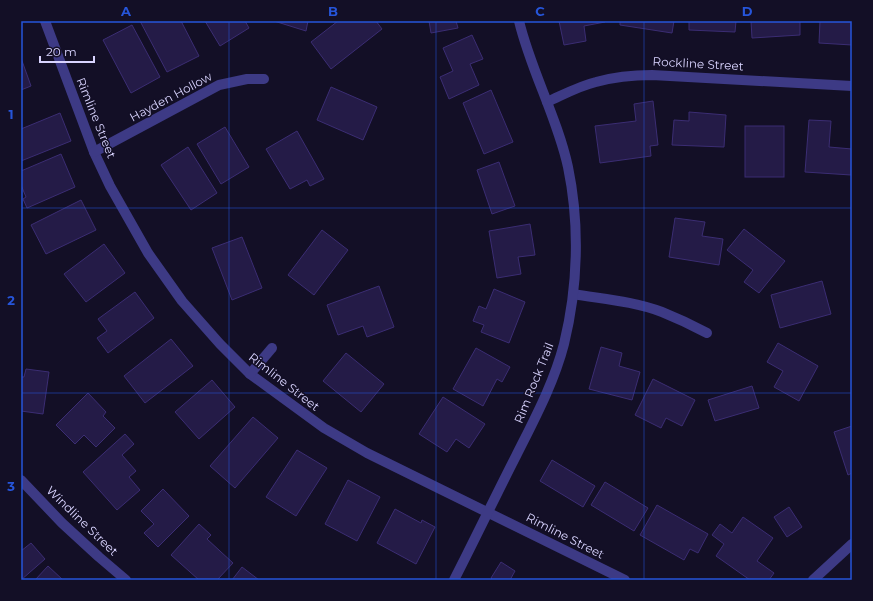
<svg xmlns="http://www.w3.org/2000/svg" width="873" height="601" viewBox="0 0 873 601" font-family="Montserrat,sans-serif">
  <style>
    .building { fill: #241b47; stroke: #3b2d73 }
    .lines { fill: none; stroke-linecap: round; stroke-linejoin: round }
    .minor { stroke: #3d3a85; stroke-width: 10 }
    .tertiary { stroke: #3d3a85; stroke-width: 10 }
    .grid { fill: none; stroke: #2655da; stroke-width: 1; stroke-opacity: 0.55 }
    .labels { text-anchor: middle; stroke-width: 3; stroke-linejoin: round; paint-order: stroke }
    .street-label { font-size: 12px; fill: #d9d4ff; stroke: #130f26 }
    .neatline { fill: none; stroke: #2655da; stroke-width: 1.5 }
    .grid-label { font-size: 13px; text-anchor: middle; font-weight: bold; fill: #2655da }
  </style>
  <rect width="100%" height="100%" fill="#130f26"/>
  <g class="building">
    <path d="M140,21h41l18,35 -32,16z"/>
    <path d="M205,21h40l4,7 -29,18z"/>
    <path d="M274,21h34l-2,10z"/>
    <path d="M338,21h38l6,8 -51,40 -20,-27z"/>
    <path d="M429,21h27l2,7 -27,5z"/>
    <path d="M559,21h46v1l-21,4 2,15 -22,4z"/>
    <path d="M620,21h54l-2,12 -52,-8z"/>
    <path d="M689,21h47l-1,11 -46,-2z"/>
    <path d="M751,21h49v14l-48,3z"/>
    <path d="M820,21h32v24l-33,-2z"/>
    <path d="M132,25l28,52 -29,16 -28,-53z"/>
    <path d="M472,35l11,24 -13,5 9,21 -30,14 -9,-22 13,-6 -10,-23z"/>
    <path d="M21,58l10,28 -10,4z"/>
    <path d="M331,87l46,20 -14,33 -46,-20z"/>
    <path d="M491,90l22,52 -29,12 -21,-51z"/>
    <path d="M653,101l5,44 -8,1 1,10 -51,7 -5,-37 41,-5 -2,-17z"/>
    <path d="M689,112l37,3 -2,32 -52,-2 2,-25 15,1z"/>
    <path d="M60,113l11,28 -50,20v-32z"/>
    <path d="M809,120l22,1 -2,26 23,2 -1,26 -46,-3z"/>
    <rect x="745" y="126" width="39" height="51"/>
    <path d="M225,127l24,40 -28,17 -24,-40z"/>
    <path d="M297,131l27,48 -14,7 -3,-6 -17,9 -24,-40z"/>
    <path d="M188,147l29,46 -26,17 -30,-45z"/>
    <path d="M61,154l14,33 -48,21 -4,-9 3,-2 -5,-12v-14z"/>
    <path d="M499,162l16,44 -23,8 -15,-44z"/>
    <path d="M81,200l15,30 -50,24 -15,-29z"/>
    <path d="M675,218l30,4 -3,14 21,3 -4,26 -50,-8z"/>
    <path d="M530,224l5,31 -17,2 3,17 -24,4 -8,-47z"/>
    <path d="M744,229l41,32 -26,32 -15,-11 9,-12 -26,-20z"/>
    <path d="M322,230l26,20 -34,45 -26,-20z"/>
    <path d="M242,237l20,51 -30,12 -20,-52z"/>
    <path d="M104,244l21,29 -39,29 -22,-28z"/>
    <path d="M822,281l9,33 -51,14 -9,-33z"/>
    <path d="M379,286l15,41 -27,10 -4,-11 -25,9 -11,-30z"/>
    <path d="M494,289l31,13 -16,41 -28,-11 3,-7 -11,-4 6,-15 7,3z"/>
    <path d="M135,292l19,26 -46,35 -11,-15 10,-7 -9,-12z"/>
    <path d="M171,339l22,27 -48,37 -21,-27z"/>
    <path d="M778,343l40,23 -19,35 -25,-14 9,-16 -16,-9z"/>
    <path d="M601,347l21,6 -3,13 21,6 -8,28 -43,-11z"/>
    <path d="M476,348l34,19 -8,15 -5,-3 -14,27 -30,-17z"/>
    <path d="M346,353l38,31 -23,28 -38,-31z"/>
    <path d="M26,369l23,3 -6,42 -22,-3v-34h3z"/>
    <path d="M653,379l42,21 -13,26 -16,-8 -5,10 -26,-13z"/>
    <path d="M212,380l23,27 -36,32 -24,-27z"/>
    <path d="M752,386l7,22 -44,13 -7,-21z"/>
    <path d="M88,393l18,19 -3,4 12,12 -19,19 -12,-12 -9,9 -19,-19z"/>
    <path d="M443,397l42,27 -16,24 -13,-9 -9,13 -28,-18z"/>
    <path d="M253,417l25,21 -43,50 -25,-22z"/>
    <path d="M852,426v47l-4,2 -14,-43z"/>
    <path d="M125,434l9,10 -12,11 14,16 -7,6 11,13 -23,20 -34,-38z"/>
    <path d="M297,450l30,18 -31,48 -30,-19z"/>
    <path d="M552,460l43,26 -12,21 -43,-26z"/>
    <path d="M348,480l32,17 -23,44 -32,-17z"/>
    <path d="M605,482l43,26 -14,23 -43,-26z"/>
    <path d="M163,489l26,27 -31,31 -14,-14 10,-9 -13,-13z"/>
    <path d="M657,505l51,29 -10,19 -8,-4 -6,11 -44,-25z"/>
    <path d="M789,507l13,20 -15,10 -13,-20z"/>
    <path d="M395,509l26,14 1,-3 13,7 -19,37 -39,-21z"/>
    <path d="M743,517l30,21 -16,23 17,12 -5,7h-19l-34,-24 8,-12 -12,-9 8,-11 12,9z"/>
    <path d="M199,524l12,11 -4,4 26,24 -16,17h-18l-28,-25z"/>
    <path d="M31,543l14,16 -24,21v-29z"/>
    <path d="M501,562l14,9 -5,9h-17l-2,-2z"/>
    <path d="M48,566l15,14h-28z"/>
    <path d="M242,567l17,13h-27z"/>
  </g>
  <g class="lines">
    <g class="minor">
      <path d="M45,21l49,131 16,34 38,67 34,48 38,43 30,30 74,54 43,25 258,127"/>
      <path d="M547,102c16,-7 32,-16 49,-20 18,-5 37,-7 56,-7l200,11"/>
      <path d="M94,152l125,-67 28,-6h17"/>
      <path d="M573,294c29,5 60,7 89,18 15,6 30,13 45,21"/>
      <path d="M250,374l22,-26"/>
      <path d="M21,480l41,43 37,34 27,23"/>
      <path d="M813,580l39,-36"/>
    </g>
    <path class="tertiary" d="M454,580c21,-41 41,-83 62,-124 18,-36 38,-73 48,-112 14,-57 16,-119 4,-177 -11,-50 -37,-96 -49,-146"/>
  </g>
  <path class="grid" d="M229,21v559M436,21v559M644,21v559M21,208h831M21,393h831"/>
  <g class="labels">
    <g class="street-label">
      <text transform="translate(698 64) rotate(3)" y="4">Rockline Street</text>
      <text transform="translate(171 97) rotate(-28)" y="4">Hayden Hollow</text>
      <text transform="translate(96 118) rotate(68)" y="4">Rimline Street</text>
      <text transform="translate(284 382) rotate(38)" y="4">Rimline Street</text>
      <text transform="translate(534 383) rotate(-68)" y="4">Rim Rock Trail</text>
      <text transform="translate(82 521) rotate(44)" y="4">Windline Street</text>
      <text transform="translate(565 536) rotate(27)" y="4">Rimline Street</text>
    </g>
  </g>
  <rect width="873" height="601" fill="none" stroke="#130f26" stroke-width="44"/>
  <path d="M40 56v6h54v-6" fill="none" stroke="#d9d4ff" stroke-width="2"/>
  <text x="46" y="56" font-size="12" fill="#d9d4ff" stroke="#130f26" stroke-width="3" paint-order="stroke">20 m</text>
  <rect x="22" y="22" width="829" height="557" class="neatline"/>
  <g class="grid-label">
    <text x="126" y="16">A</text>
    <text x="333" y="16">B</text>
    <text x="540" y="16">C</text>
    <text x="747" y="16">D</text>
    <text x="11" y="119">1</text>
    <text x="11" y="305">2</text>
    <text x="11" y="491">3</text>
  </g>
</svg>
